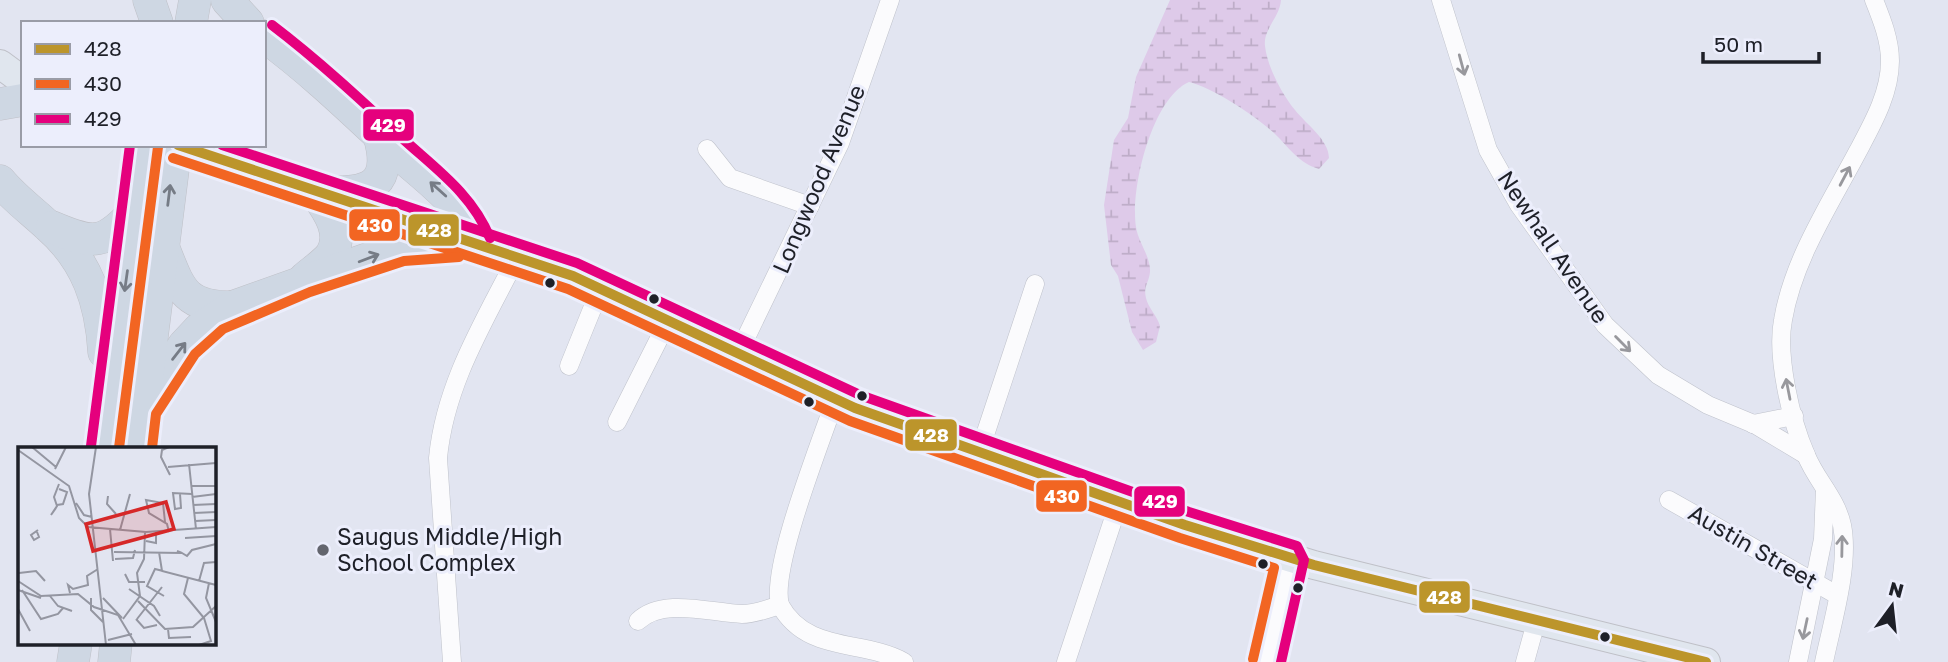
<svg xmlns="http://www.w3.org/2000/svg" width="1948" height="662" viewBox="0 0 1948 662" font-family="'Golos Text',sans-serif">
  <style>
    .wetland { fill: url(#wetland-marsh) }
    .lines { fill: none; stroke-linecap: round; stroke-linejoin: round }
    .street-casing { stroke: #bfc2cb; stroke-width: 19 }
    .secondary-casing { stroke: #bfc2cb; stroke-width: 26 }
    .primary-casing { stroke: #bfc0c7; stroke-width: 30 }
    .highway-casing { stroke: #bfc0c7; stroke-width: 33 }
    .street { stroke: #fbfbfd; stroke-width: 18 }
    .secondary { stroke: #fbfbfd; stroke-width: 24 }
    .primary { stroke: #e0e6ee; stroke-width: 28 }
    .highway { stroke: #ced7e3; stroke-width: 32 }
    .bus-1-casing { stroke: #eceefc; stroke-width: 16 }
    .bus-2-casing { stroke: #eceefc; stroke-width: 16 }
    .bus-3-casing { stroke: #eceefc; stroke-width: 16 }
    .bus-1 { stroke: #bc952b; stroke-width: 10 }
    .bus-2 { stroke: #f26522; stroke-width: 10 }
    .bus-3 { stroke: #e5007d; stroke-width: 10 }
    .oneway { stroke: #98989d }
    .oneway2 { stroke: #767c86 }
    .bus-dot { fill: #1e2028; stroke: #eceefc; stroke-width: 2.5 }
    .poi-dot { fill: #63656e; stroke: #eceefc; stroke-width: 2.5 }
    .labels { text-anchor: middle; stroke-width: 6; stroke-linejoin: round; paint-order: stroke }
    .street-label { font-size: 23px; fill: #1e2028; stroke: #eceefc }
    .poi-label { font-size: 23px; fill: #1e2028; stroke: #eceefc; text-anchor: start }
    .inset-road { fill: none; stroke: #9496a1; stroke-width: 2 }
    .view { fill: #d62828; fill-opacity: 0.15; stroke: #d62828; stroke-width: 3.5 }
    .inset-edge { fill: none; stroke: #1e2028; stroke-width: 3.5 }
    .line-badge { stroke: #eceefc; stroke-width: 2.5 }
    .badge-label { font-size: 19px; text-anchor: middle; font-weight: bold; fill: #fff }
  </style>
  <defs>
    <pattern id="wetland-marsh" width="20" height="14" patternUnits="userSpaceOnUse" patternTransform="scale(1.75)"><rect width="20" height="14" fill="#decae9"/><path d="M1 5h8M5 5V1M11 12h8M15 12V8" fill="none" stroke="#beadc8"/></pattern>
  </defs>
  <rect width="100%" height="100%" fill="#e2e5f1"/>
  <path class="wetland" d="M1170,0h111c-1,17 -18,29 -16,46 2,20 17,48 30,64 11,14 34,30 34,48l-10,11c-20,-6 -28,-19 -42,-33 -18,-18 -63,-48 -88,-54 -37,16 -59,107 -53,145 2,15 15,30 14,45 -1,11 -7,14 -4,26 2,10 11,17 14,28l-4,16 -13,8 -11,-18 -14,-56 -7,-11 -7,-60 10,-65 14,-22 8,-41z"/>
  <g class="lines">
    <defs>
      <g id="street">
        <path d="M1441,0l47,150 31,55 86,120 53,50 50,30 48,20 50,30"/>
        <path d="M707,149l23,29 80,28"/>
        <path d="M738,354l102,-211 50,-143"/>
        <path d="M569,366l32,-79"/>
        <path d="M617,422l52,-103"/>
        <path d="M1753,424l41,-8"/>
        <path d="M979,453l56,-169"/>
        <path d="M1669,500l168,95"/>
        <path d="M780,605c27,49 83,34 124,57"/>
        <path d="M638,621c25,-24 73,-8 104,-7 13,0 25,-5 38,-9 -10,-37 41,-163 55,-205"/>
        <path d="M452,662l-14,-204c7,-74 46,-136 79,-201"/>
        <path d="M1066,662l53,-160"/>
        <path d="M1525,662l11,-40"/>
        <path d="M1798,662l25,-123 2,-50"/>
        <path d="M1824,662c8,-39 26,-97 18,-137 -6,-27 -26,-45 -36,-70 -15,-34 -30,-99 -23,-135 10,-60 47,-116 75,-169 15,-28 32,-58 32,-90 0,-21 -8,-41 -16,-61"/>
      </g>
      <path id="secondary" d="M1267,662l23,-104"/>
      <g id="primary">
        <path d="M0,64l23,17"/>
        <path d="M177,145l396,131 282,132 330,117 129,40 392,97"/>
      </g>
      <g id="highway">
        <path d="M149,0l8,23"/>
        <path d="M227,0l21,23"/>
        <path d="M191,23l4,-23"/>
        <path d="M0,104l23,-4"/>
        <path d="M0,181c14,17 32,30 48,45 39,34 53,76 56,126"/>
        <path d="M315,192c45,1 81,2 64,-57"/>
        <path d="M52,227c42,18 52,18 83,-16"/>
        <path d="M164,249c16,40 20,58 68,58"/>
        <path d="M305,278c8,-7 20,-15 26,-23 14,-22 -4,-46 -16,-63"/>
        <path d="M143,409l41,-64 15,-16 33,-22 169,-60 76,-4c-12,-39 -51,-64 -80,-91 -43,-40 -85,-81 -133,-116"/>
        <path d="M105,448l39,-303"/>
        <path d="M138,448l38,-303"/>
        <path d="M73,662l3,-19"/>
        <path d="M114,662l2,-19"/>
      </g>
    </defs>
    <use href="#street" class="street-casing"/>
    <use href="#secondary" class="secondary-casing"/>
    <use href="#primary" class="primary-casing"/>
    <use href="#highway" class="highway-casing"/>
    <use href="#street" class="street"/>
    <use href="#secondary" class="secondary"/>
    <use href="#primary" class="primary"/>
    <use href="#highway" class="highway"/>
    <defs>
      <path id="bus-1" d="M178,145l395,131 282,132 330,117 129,40 392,97"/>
      <g id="bus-2">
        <path d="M173,158l395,131 282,132 330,117 94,30 -21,91"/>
        <path d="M119,448l39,-301"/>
        <path d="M152,448l4,-34 39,-60 28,-25 87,-37 94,-31 55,-4"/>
      </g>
      <g id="bus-3">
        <path d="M272,25c46,35 88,74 130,113 34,31 70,56 88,100"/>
        <path d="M222,145l355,118 283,132 329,117 108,34 7,14 -23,102"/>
        <path d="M91,446l39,-301"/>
      </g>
    </defs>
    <use href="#bus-1" class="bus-1-casing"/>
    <use href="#bus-2" class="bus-2-casing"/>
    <use href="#bus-3" class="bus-3-casing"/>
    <use href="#bus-1" class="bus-1"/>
    <use href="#bus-2" class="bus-2"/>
    <use href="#bus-3" class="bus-3"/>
  </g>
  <defs><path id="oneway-shaft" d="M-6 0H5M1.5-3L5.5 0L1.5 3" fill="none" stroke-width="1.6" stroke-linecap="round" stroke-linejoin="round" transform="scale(1.75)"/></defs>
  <g class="oneway">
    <use href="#oneway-shaft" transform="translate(1462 65) rotate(75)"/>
    <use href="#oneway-shaft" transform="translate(1845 176) rotate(-62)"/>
    <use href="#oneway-shaft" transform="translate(1623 344) rotate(45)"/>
    <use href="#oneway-shaft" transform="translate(1788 389) rotate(-101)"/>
    <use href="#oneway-shaft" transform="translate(1842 546) rotate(-89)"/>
    <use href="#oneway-shaft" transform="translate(1805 629) rotate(102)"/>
  </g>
  <g class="oneway2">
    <use href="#oneway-shaft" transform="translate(438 189) rotate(-138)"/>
    <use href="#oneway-shaft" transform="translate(169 195) rotate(-83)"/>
    <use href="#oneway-shaft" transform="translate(369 258) rotate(-21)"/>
    <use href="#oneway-shaft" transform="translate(126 281) rotate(98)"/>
    <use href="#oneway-shaft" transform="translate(179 351) rotate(-52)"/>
  </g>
  <g class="bus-dot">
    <circle cx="550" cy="283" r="6"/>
    <circle cx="654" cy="299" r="6"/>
    <circle cx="862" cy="396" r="6"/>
    <circle cx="809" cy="402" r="6"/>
    <circle cx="1263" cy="564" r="6"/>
    <circle cx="1298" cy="588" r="6"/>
    <circle cx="1605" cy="637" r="6"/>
  </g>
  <circle class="poi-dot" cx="323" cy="550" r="7"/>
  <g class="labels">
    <g class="street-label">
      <text transform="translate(819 179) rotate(-67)" y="8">Longwood Avenue</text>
      <text transform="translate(1553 247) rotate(56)" y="8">Newhall Avenue</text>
      <text transform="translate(1753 547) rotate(30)" y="8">Austin Street</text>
    </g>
    <g class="poi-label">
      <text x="337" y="545">Saugus Middle/High<tspan x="337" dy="26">School Complex</tspan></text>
    </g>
  </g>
  <g transform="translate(18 447)">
    <rect width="198" height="198" fill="#e2e5f1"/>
    <path class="inset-road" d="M14,0l24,20M78,0l-7,47 17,151M151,0l-7,3 -1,7 9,18M0,3l51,36 10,32 9,9 58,5 70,-5M171,17l7,65M150,20l48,-4M37,22l11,-22M173,39h25M162,47l1,14 -6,1 -2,-16 19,1M90,49l-1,8 9,10M174,50l24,-3M58,56l8,12 8,2M39,58l6,-1 4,-12 -8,-3M175,58l23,-1M38,61l-5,7 6,-9 -3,-9 5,-13M176,66l22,-1M177,74l21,-1M147,75l-2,-19 -17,-3 3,13 18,11 2,8M92,82l3,32M102,83l10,-36M19,85l2,5 -5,3 -3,-5 7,-5M167,91l31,-2M128,94l10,2v-11M96,105l68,1 -5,-2M141,105l3,19 54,14M164,106l5,3 5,-6 24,-6M97,112l18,-1 2,-8M145,124l-8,-2 -8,17 17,10M1,126l17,-2 9,10M107,127l4,8h16M170,131l-4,16 20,24 7,23 -12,4M0,134l23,15 37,-2 16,13 24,8 18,30M181,134l5,-18 12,-1M191,136l-3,15 10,24M111,142l25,17 6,10M0,143l23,8M4,143l19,29 17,-5 5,-6M52,146l-2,-8 5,4 15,-4 -1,-9 11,-7M32,149l8,10 14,5M73,151v12l12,12M85,151l19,20M120,154l27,28 28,-2 23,-21M0,162l12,22M105,172l17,-23 -3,-23 7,-14 1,-27M118,172l8,9 13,-3M119,172l25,-32M150,182l1,9 22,-1M90,193l24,-6"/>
    <path class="view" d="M148,55l8,27 -81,22 -7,-27z"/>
    <rect width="198" height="198" class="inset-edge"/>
  </g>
  <g class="line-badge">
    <rect x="362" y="108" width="53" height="34" rx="7" fill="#e5007d"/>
    <rect x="348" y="208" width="53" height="34" rx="7" fill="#f26522"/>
    <rect x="407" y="213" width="53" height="34" rx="7" fill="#bc952b"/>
    <rect x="904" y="418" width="54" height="34" rx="7" fill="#bc952b"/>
    <rect x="1035" y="479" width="53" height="34" rx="7" fill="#f26522"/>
    <rect x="1133" y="485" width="53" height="33" rx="7" fill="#e5007d"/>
    <rect x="1418" y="580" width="53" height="34" rx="7" fill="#bc952b"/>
  </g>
  <g class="badge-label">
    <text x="388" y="132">429</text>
    <text x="375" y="232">430</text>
    <text x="434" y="237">428</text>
    <text x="931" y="442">428</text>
    <text x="1062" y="503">430</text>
    <text x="1160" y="508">429</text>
    <text x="1444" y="604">428</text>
  </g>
  <rect x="21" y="21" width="245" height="126" fill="#eceefc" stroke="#9a9ca7" stroke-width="2"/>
  <rect x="35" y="44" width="35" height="10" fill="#bc952b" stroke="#9a9ca7" stroke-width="2"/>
  <text x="84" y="56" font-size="21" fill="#1e2028">428</text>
  <rect x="35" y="79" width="35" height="10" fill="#f26522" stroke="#9a9ca7" stroke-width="2"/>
  <text x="84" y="91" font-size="21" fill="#1e2028">430</text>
  <rect x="35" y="114" width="35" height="10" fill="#e5007d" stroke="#9a9ca7" stroke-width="2"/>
  <text x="84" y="126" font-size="21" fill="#1e2028">429</text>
  <g transform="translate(1892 606) rotate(15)" stroke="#eceefc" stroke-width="5" paint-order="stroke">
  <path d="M0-5L12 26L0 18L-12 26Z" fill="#1e2028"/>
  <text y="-10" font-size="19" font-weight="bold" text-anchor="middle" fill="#1e2028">N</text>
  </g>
  <path d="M1703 52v10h116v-10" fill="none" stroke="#1e2028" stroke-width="3.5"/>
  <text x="1714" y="52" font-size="21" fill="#1e2028" stroke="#eceefc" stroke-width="5" paint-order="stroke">50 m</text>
</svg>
